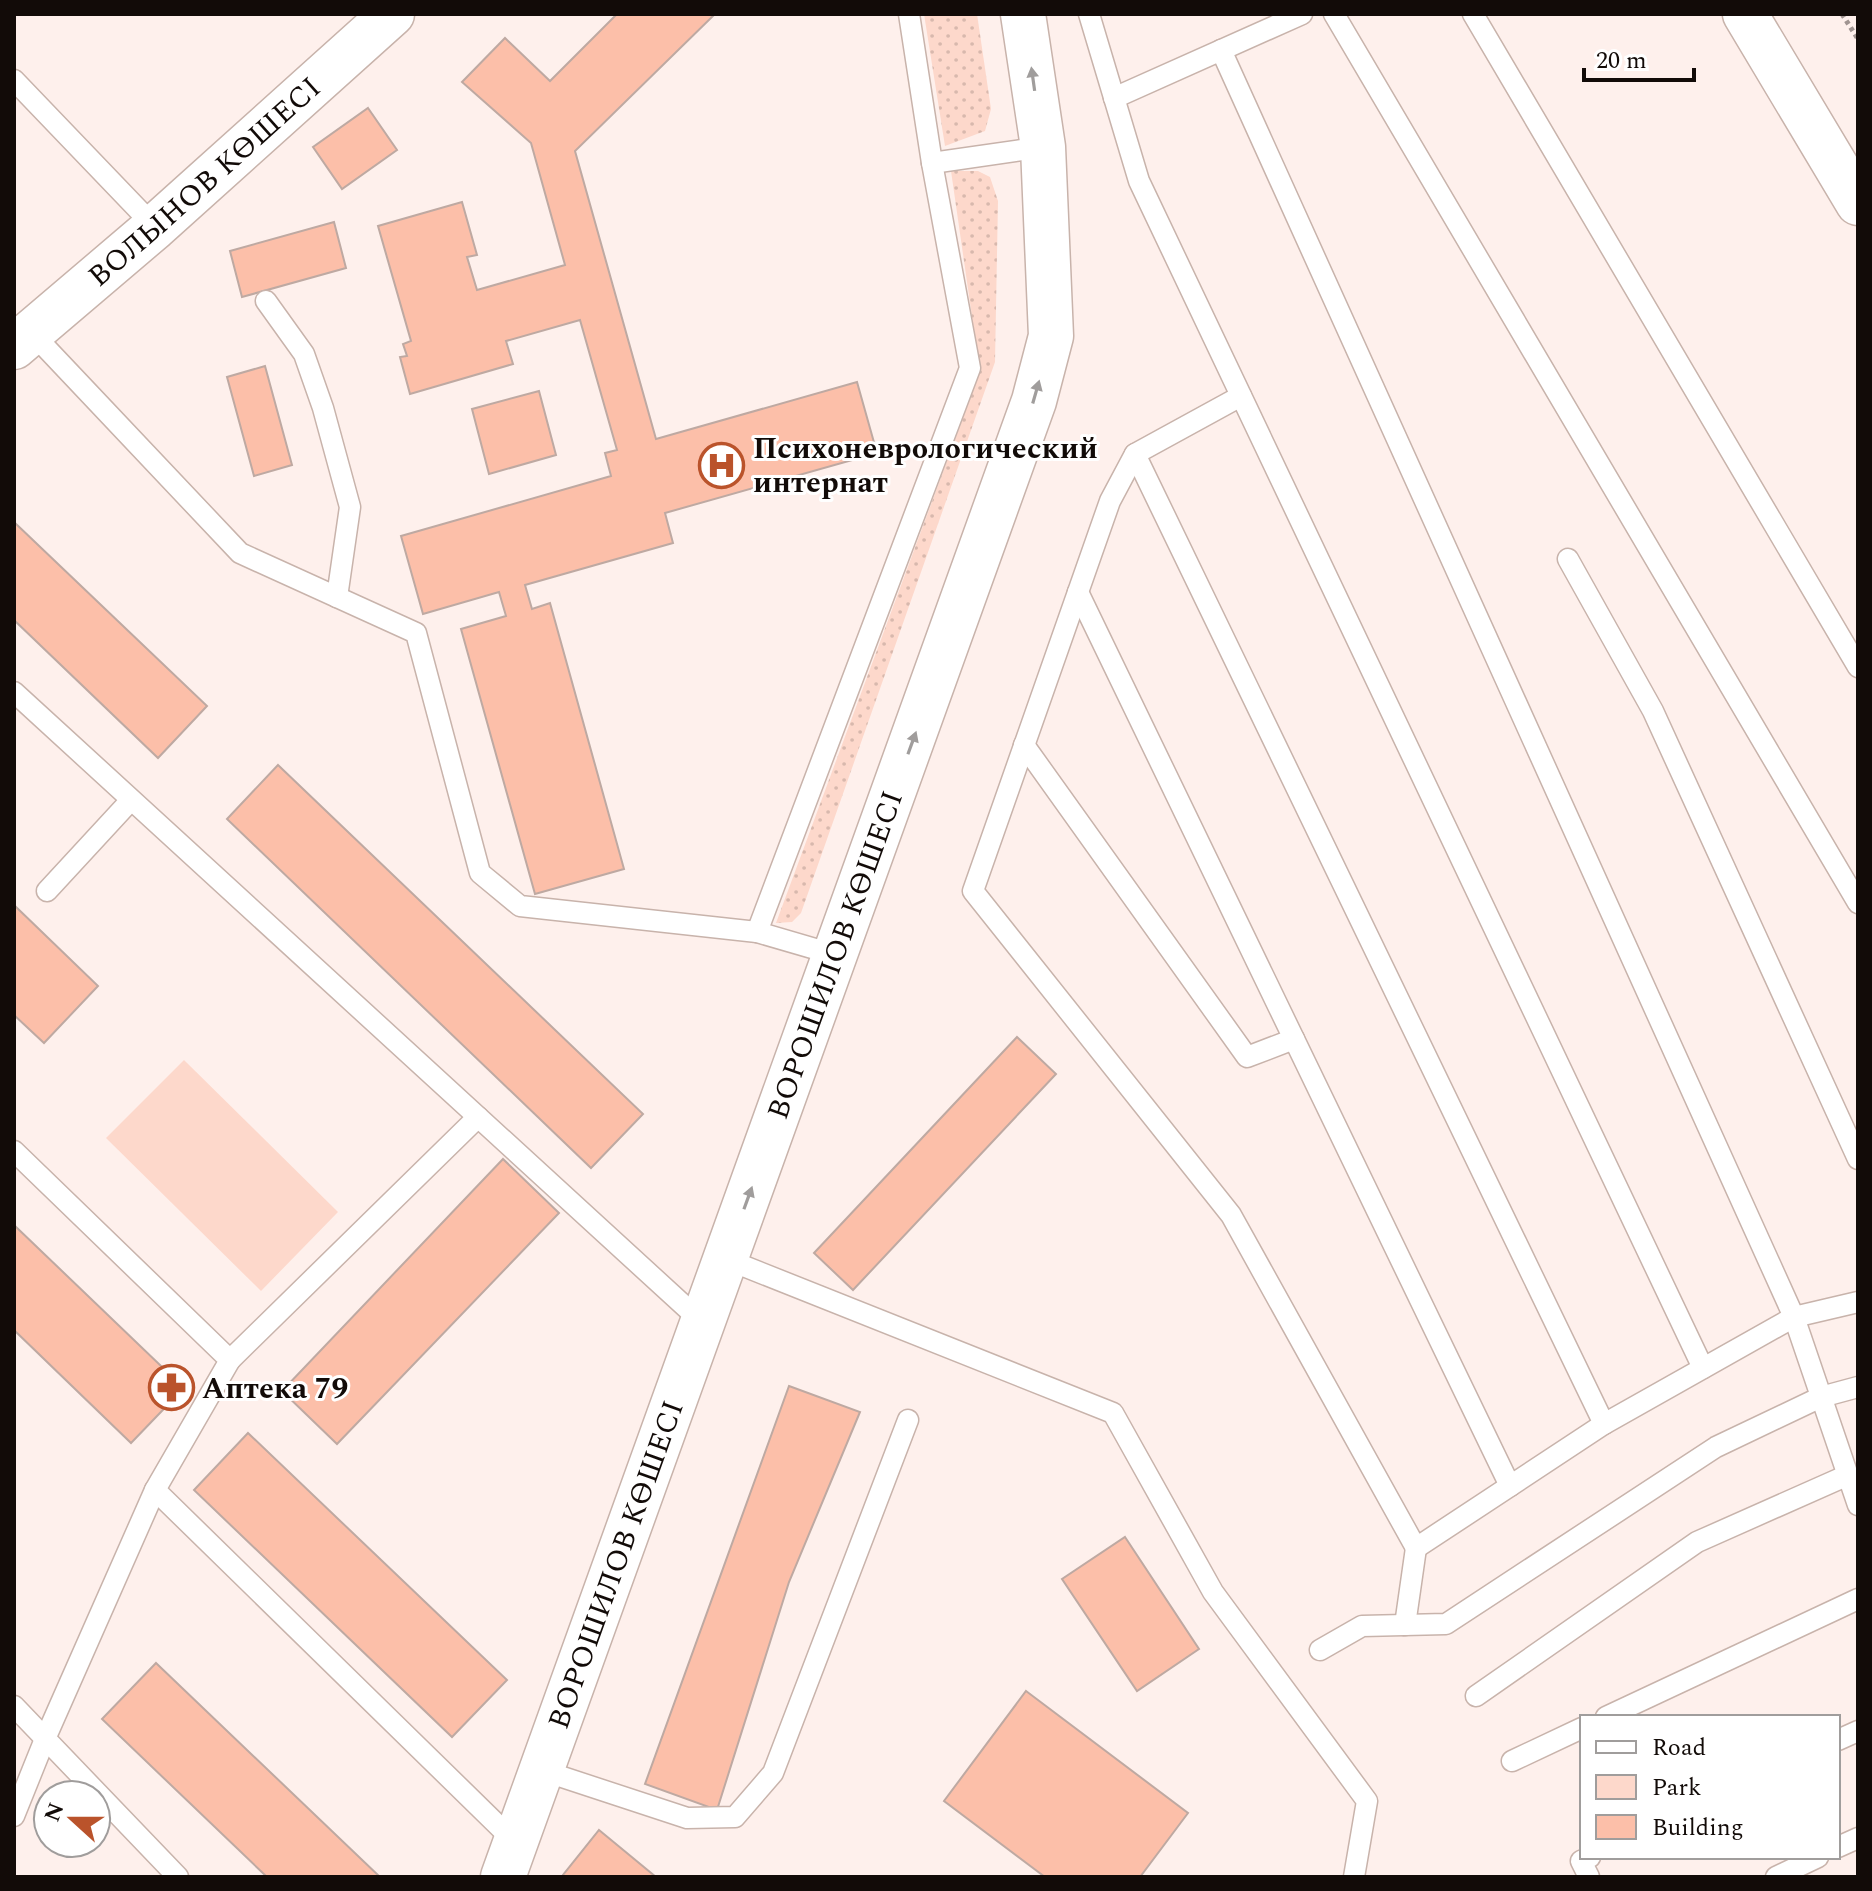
<svg xmlns="http://www.w3.org/2000/svg" width="1872" height="1891" viewBox="0 0 1872 1891" font-family="Spectral,serif">
  <style>
    .green { fill: url(#green-dots) }
    .pitch { fill: #fdd8cb }
    .building { fill: #fcbfa9; stroke: #bea9a2; stroke-width: 2 }
    .lines { fill: none; stroke-linecap: round; stroke-linejoin: round }
    .service-casing { stroke: #c8b3ab; stroke-width: 23 }
    .tertiary-casing { stroke: #c8b3ab; stroke-width: 47 }
    .secondary-casing { stroke: #c8b3ab; stroke-width: 47 }
    .path { stroke: #a09491; stroke-width: 5; stroke-dasharray: 4 4; stroke-linecap: butt }
    .service { stroke: #fff; stroke-width: 20 }
    .tertiary { stroke: #fff; stroke-width: 44 }
    .secondary { stroke: #fff; stroke-width: 44 }
    .oneway { fill: #a09d9c }
    .labels { text-anchor: middle; stroke-width: 6; stroke-linejoin: round; paint-order: stroke }
    .street-label { font-size: 30px; fill: #120b08; stroke: #fff }
    .poi-label { font-size: 30px; font-weight: bold; fill: #120b08; stroke: #fff; text-anchor: start }
  </style>
  <defs>
    <pattern id="green-dots" width="8" height="8" patternUnits="userSpaceOnUse" patternTransform="scale(2)"><rect width="8" height="8" fill="#fdd8cb"/><path d="M2 2h.1M6 6h.1" fill="none" stroke="#d8b8ad" stroke-width="1.8" stroke-linecap="round"/></pattern>
  </defs>
  <rect width="100%" height="100%" fill="#fef0ec"/>
  <g class="green">
    <path d="M924,14h53l14,95 -6,22 -40,15z"/>
    <path d="M951,171h27l12,6 8,24 -3,161 -194,551 -9,9 -16,1 204,-551z"/>
  </g>
  <path class="pitch" d="M184,1060l154,152 -77,79 -155,-153z"/>
  <g class="building">
    <path d="M617,14h98l-140,137 81,288 201,-57 20,71 -212,60 8,30 -148,42 7,24 18,-6 74,266 -89,25 -74,-265 45,-13 -7,-24 -76,22 -22,-78 210,-60 -6,-23 12,-3 -37,-130 -74,21 7,23 -103,30 -10,-37 7,-1 -4,-12 8,-3 -33,-115 84,-24 15,53 -10,2 10,33 88,-25 -34,-122 -69,-61 43,-44 45,43z"/>
    <path d="M368,108l29,42 -55,39 -29,-42z"/>
    <path d="M334,222l12,46 -104,29 -12,-46z"/>
    <path d="M265,366l27,99 -38,11 -27,-99z"/>
    <path d="M539,391l17,64 -67,19 -17,-65z"/>
    <path d="M14,522l193,184 -49,52 -144,-138z"/>
    <path d="M278,765l365,349 -52,54 -364,-349z"/>
    <path d="M14,905l84,81 -54,57 -30,-28z"/>
    <path d="M1017,1037l39,37 -203,216 -39,-37z"/>
    <path d="M503,1159l56,54 -222,231 -55,-53z"/>
    <path d="M14,1225l170,163 -53,55 -117,-113z"/>
    <path d="M789,1386l71,26 -71,170 -72,228 -72,-26z"/>
    <path d="M248,1433l259,247 -55,57 -258,-247z"/>
    <path d="M1125,1537l74,112 -62,42 -75,-112z"/>
    <path d="M156,1663l224,214h-113l-165,-158z"/>
    <path d="M1026,1691l162,122 -48,64h-95l-101,-76z"/>
    <path d="M599,1830l57,47h-91l-2,-2z"/>
  </g>
  <g class="lines">
    <defs>
      <g id="service">
        <path d="M1089,14l50,167 564,1187"/>
        <path d="M1334,14l524,889"/>
        <path d="M1473,14l385,653"/>
        <path d="M1221,50l573,1267 64,188"/>
        <path d="M14,80l141,147"/>
        <path d="M1114,98l188,-84"/>
        <path d="M932,163l111,-16"/>
        <path d="M266,301l38,53 19,54 27,99 -13,90"/>
        <path d="M31,332l209,221 176,80 64,240 40,33 237,26"/>
        <path d="M1241,396l-106,58 -25,47 -137,390 258,324 185,333 188,-124 190,-107 64,-15"/>
        <path d="M1135,454l469,970"/>
        <path d="M1568,559l85,152 205,448"/>
        <path d="M1078,592l432,894"/>
        <path d="M14,692l689,631"/>
        <path d="M1024,745l223,312 47,-18"/>
        <path d="M47,891l84,-91"/>
        <path d="M836,955l-79,-23 213,-564 -38,-205 -23,-149"/>
        <path d="M14,1151l216,209 -75,130 360,352"/>
        <path d="M726,1259l387,154 100,179 154,209 -13,76"/>
        <path d="M230,1360l248,-243"/>
        <path d="M1405,1625l11,-77"/>
        <path d="M1320,1650l42,-24 84,-2 270,-177 105,-50 37,-10"/>
        <path d="M1476,1696l221,-154 151,-67"/>
        <path d="M14,1706l164,171"/>
        <path d="M1606,1717l252,-118"/>
        <path d="M1838,1740l20,-9"/>
        <path d="M1512,1761l70,-33"/>
        <path d="M541,1770l146,48 48,-1 38,-44 135,-353"/>
        <path d="M14,1816l31,-77 110,-249"/>
        <path d="M1838,1847l20,-9"/>
        <path d="M1589,1877l-8,-16 9,-4"/>
        <path d="M1776,1877l42,-20"/>
      </g>
      <g id="tertiary">
        <path id="s1" d="M14,347l141,-120 237,-213"/>
        <path id="s2" d="M503,1877l531,-1476 17,-65 -8,-189 -20,-133"/>
      </g>
      <path id="secondary" d="M1745,14l113,189"/>
    </defs>
    <use href="#service" class="service-casing"/>
    <use href="#tertiary" class="tertiary-casing"/>
    <use href="#secondary" class="secondary-casing"/>
    <path class="path" d="M1842,14l16,25"/>
    <use href="#service" class="service"/>
    <use href="#tertiary" class="tertiary"/>
    <use href="#secondary" class="secondary"/>
  </g>
  <defs><path id="oneway-solid" d="M-6-.8H1V-3.2L6.5 0L1 3.2V.8H-6Z" transform="scale(2)"/></defs>
  <g class="oneway">
    <use href="#oneway-solid" transform="translate(1033 79) rotate(-98)"/>
    <use href="#oneway-solid" transform="translate(1036 392) rotate(-74)"/>
    <use href="#oneway-solid" transform="translate(912 743) rotate(-70)"/>
    <use href="#oneway-solid" transform="translate(748 1198) rotate(-70)"/>
  </g>
  <defs>
    <symbol id="hospital-ring" viewBox="-11 -11 22 22"><circle r="9.5" fill="#fff" stroke="#ba532b" stroke-width="1.5"/><path d="M-5-5h3v3.5h4V-5h3V5h-3V1.5h-4V5h-3Z" fill="#ba532b"/></symbol>
    <symbol id="pharmacy-ring" viewBox="-11 -11 22 22"><circle r="9.5" fill="#fff" stroke="#ba532b" stroke-width="1.5"/><path d="M-2-6h4v4h4v4h-4v4h-4v-4h-4v-4h4Z" fill="#ba532b"/></symbol>
  </defs>
  <g fill-rule="evenodd">
    <use href="#hospital-ring" x="696" y="440" width="51" height="51"/>
    <use href="#pharmacy-ring" x="146" y="1362" width="51" height="51"/>
  </g>
  <g class="labels">
    <g class="street-label">
      <text dy="10" stroke="none"><textPath href="#s1" startOffset="252">ВОЛЫНОВ КӨШЕСІ</textPath></text>
      <text dy="10" stroke="none"><textPath href="#s2" startOffset="980">ВОРОШИЛОВ КӨШЕСІ</textPath></text>
      <text dy="10" stroke="none"><textPath href="#s2" startOffset="332">ВОРОШИЛОВ КӨШЕСІ</textPath></text>
    </g>
    <g class="poi-label">
      <text x="753" y="458">Психоневрологический<tspan x="753" dy="34">интернат</tspan></text>
      <text x="202" y="1398">Аптека 79</text>
    </g>
  </g>
  <rect width="1872" height="1891" fill="none" stroke="#120b08" stroke-width="32"/>
  <rect x="1580" y="1715" width="260" height="144" fill="#ffffff" stroke="#a09d9c" stroke-width="2"/>
  <rect x="1596" y="1741" width="40" height="12" fill="#ffffff" stroke="#a09d9c" stroke-width="2"/>
  <text x="1652" y="1755" font-size="24" fill="#120b08">Road</text>
  <rect x="1596" y="1775" width="40" height="24" fill="#fdd8cb" stroke="#a09d9c" stroke-width="2"/>
  <text x="1652" y="1795" font-size="24" fill="#120b08">Park</text>
  <rect x="1596" y="1815" width="40" height="24" fill="#fcbfa9" stroke="#a09d9c" stroke-width="2"/>
  <text x="1652" y="1835" font-size="24" fill="#120b08">Building</text>
  <g transform="translate(72 1819) rotate(291)"><circle r="38" fill="#ffffff" stroke="#a09d9c" stroke-width="2"/>
  <path d="M0-6L14 30L0 20L-14 30Z" fill="#ba532b"/>
  <text y="-12" font-size="22" font-weight="bold" text-anchor="middle" fill="#120b08">N</text>
  </g>
  <path d="M1584 68v12h110v-12" fill="none" stroke="#120b08" stroke-width="4"/>
  <text x="1596" y="68" font-size="24" fill="#120b08" stroke="#ffffff" stroke-width="6" paint-order="stroke">20 m</text>
</svg>
